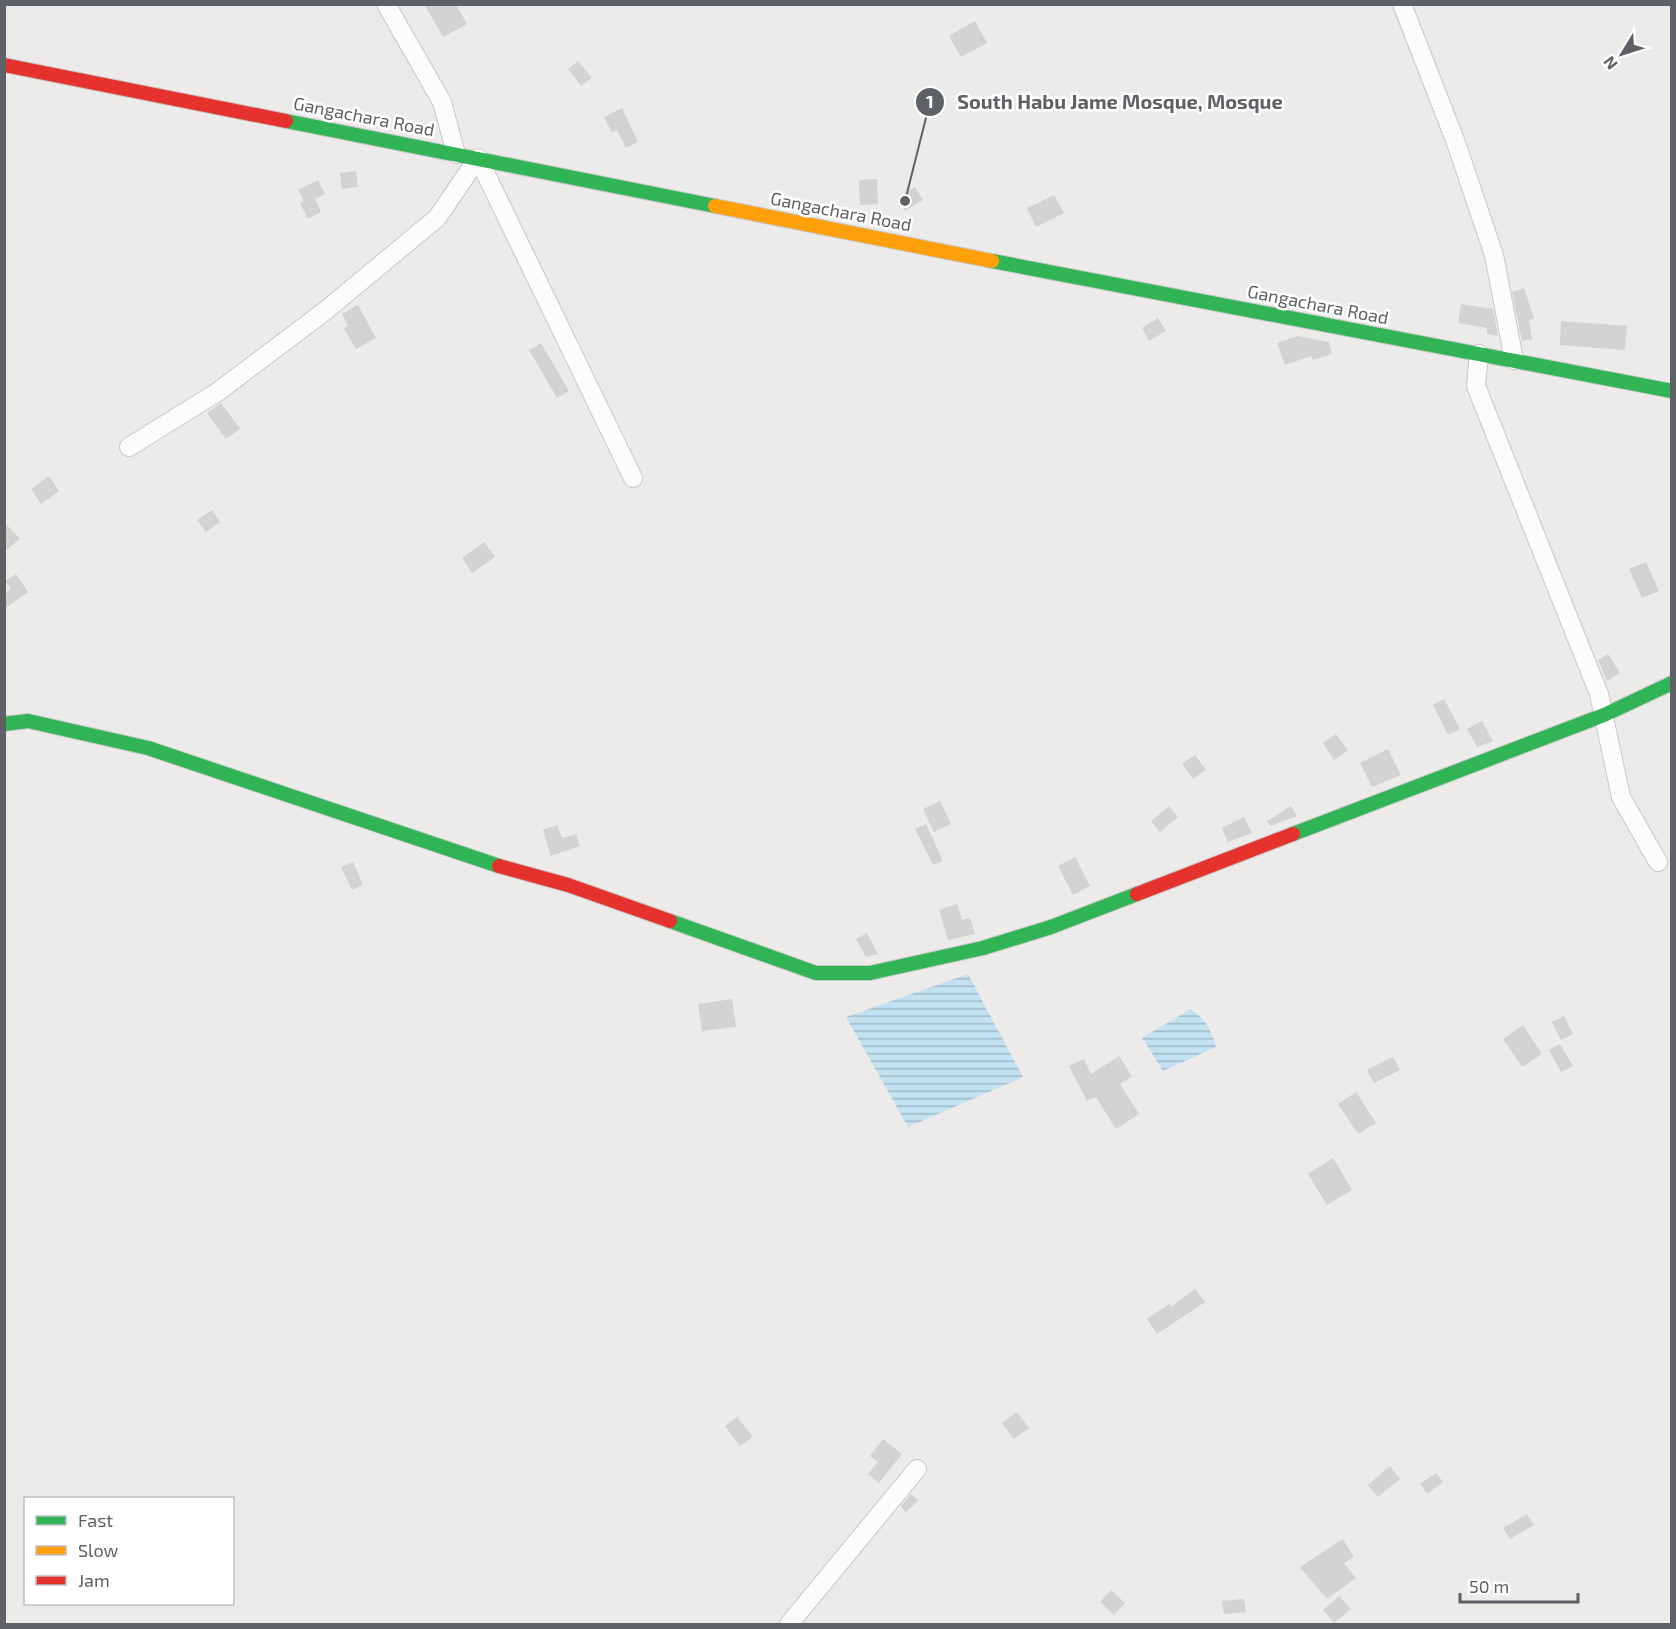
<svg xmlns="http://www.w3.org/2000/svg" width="1676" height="1629" viewBox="0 0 1676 1629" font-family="'Exo 2',sans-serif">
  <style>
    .water { fill: url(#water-rules) }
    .building { fill: #d4d2d2 }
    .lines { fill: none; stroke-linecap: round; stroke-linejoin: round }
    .street-casing { stroke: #c8c8c8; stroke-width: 20 }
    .fast-casing { stroke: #c7c8c8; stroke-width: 16 }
    .slow-casing { stroke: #c7c8c8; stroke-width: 16 }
    .jam-casing { stroke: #c7c8c8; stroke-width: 16 }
    .street { stroke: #fcfcfc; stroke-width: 18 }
    .fast { stroke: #30b455; stroke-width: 14 }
    .slow { stroke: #ff9f0a; stroke-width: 14 }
    .jam { stroke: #e5322d; stroke-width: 14 }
    .labels { text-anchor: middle; stroke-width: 5; stroke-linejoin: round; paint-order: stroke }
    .street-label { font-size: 18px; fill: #5e6266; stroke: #fff }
    .leader { fill: none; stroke: #5e6266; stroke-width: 2 }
    .callout-dot { fill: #5e6266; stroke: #fff; stroke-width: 2 }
    .mark-label { font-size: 18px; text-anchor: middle; font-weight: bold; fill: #fff }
    .callout-label { font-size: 20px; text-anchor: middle; font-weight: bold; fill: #5e6266; stroke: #fff; stroke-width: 5; stroke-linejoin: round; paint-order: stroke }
  </style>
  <defs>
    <pattern id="water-rules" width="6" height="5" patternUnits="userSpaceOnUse" patternTransform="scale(1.5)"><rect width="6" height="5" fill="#c2e2f2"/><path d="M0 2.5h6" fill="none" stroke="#a1bbc8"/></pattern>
  </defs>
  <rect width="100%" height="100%" fill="#edebe9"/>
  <g class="water">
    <path d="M968,974l55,103 -115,50 -62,-110z"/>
    <path d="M1191,1009c14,10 21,22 25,38l-53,24 -21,-33z"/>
  </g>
  <g class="building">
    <path d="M424,4h32l11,20 -24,13z"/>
    <path d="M975,21l12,22 -26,14 -12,-21z"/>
    <path d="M578,61l14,17 -11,8 -13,-17z"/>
    <path d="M622,108l16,34 -12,6 -9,-18 -5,3 -8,-16z"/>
    <path d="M356,171l2,16 -16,2 -2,-16z"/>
    <path d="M877,179l1,25 -18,1 -1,-25z"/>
    <path d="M318,180l7,14 -10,5 6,13 -13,7 -8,-16 4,-2 -6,-11z"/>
    <path d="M915,187l8,13 -18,11 -7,-13z"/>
    <path d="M1054,195l10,18 -28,14 -9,-19z"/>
    <path d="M1524,288l10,30 -5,2 3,19 -10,2 -10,-49z"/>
    <path d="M1461,304l32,5 5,27 -11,-2v-6l-29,-5z"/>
    <path d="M358,305l18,33 -20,11 -12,-21 4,-2 -6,-12z"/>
    <path d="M1158,318l8,13 -17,10 -7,-13z"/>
    <path d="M1561,321l66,5 -2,24 -65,-5z"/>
    <path d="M1297,336l32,6 3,12 -19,6 -2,-4 -26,9 -8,-22z"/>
    <path d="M541,343l28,48 -12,7 -28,-48z"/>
    <path d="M221,403l19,26 -14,10 -19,-26z"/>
    <path d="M49,476l10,15 -18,13 -10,-15z"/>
    <path d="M212,510l8,12 -14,10 -9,-12z"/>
    <path d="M4,522l16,17 -16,13z"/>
    <path d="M484,542l11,15 -23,16 -10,-15z"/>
    <path d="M1646,562l13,29 -17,7 -13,-29z"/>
    <path d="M16,574l12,18 -24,17v-15l7,-5 -6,-8z"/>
    <path d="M1608,654l12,19 -13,8 -9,-21z"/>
    <path d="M1444,699l16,30 -12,6 -15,-30z"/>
    <path d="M1482,721l11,20 -16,6 -10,-18z"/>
    <path d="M1336,734l12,16 -14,10 -11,-17z"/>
    <path d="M1388,749l13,26 -29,12 -12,-24z"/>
    <path d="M1195,755l11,15 -13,9 -11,-15z"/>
    <path d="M940,801l11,23 -17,8 -11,-23z"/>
    <path d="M1169,806l9,11 -18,15 -9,-11z"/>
    <path d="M1291,806l6,10 -27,10 -3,-5z"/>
    <path d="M1244,817l8,16 -24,9 -6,-14z"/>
    <path d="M926,824l17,37 -10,4 -18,-36z"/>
    <path d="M557,825l5,13 14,-4 4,12 -29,10 -8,-26z"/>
    <path d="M1075,857l15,29 -17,9 -15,-29z"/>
    <path d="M353,862l10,23 -11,5 -11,-23z"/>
    <path d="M957,904l5,16 8,-2 5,16 -27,6 -9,-30z"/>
    <path d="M867,933l11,21 -12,3 -10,-18z"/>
    <path d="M732,999l4,28 -34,4 -4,-27z"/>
    <path d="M1564,1016l9,18 -12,6 -9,-18z"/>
    <path d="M1523,1025l19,29 -20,13 -19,-28z"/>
    <path d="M1560,1044l13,22 -12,6 -12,-22z"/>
    <path d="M1119,1056l13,20 -12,8 19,30 -23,15 -20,-32 -9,4 -18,-35 15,-7 7,15z"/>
    <path d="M1393,1057l7,13 -26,13 -7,-13z"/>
    <path d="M1356,1092l20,31 -18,11 -20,-30z"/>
    <path d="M1333,1158l19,32 -25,15 -19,-31z"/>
    <path d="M1195,1289l10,13 -48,32 -10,-15 22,-15 2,3z"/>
    <path d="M1017,1412l12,16 -15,11 -12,-16z"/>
    <path d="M737,1417l16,20 -13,9 -15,-20z"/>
    <path d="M883,1439l19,15 -23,29 -11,-9 10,-12 -8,-6z"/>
    <path d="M1390,1466l10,13 -22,18 -10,-12z"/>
    <path d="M1436,1473l7,9 -16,12 -7,-10z"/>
    <path d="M911,1494l7,7 -12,11 -5,-6z"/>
    <path d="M1527,1514l7,11 -24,14 -7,-11z"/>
    <path d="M1343,1539l11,18 -10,6 12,15 -29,21 -27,-32z"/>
    <path d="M1111,1590l14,13 -11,12 -14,-13z"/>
    <path d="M1339,1596l12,13 -17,14 -11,-13z"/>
    <path d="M1244,1599l2,13 -22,2 -2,-13z"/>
  </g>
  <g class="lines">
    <defs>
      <g id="street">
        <path d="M386,4l56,98 14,52"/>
        <path d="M1402,4l53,136 39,115 20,105"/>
        <path d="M1479,354l-3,32 123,308 22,103 37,65"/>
        <path d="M129,447l90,-56 106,-80 112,-93 41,-60 155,320"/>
        <path d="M789,1624l128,-155"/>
      </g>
      <g id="fast">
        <path d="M286,121l429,85"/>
        <path d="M992,261l680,130"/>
        <path d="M4,724l24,-3 120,27 351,118"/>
        <path d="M1293,834l311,-119 68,-32"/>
        <path d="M670,921l146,52h54l113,-25 68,-21 86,-33"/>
      </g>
      <path id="slow" d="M715,206l277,55"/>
      <g id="jam">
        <path d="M4,65l282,56"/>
        <path d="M499,866l69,19 102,36"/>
        <path d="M1137,894l156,-60"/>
      </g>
    </defs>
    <use href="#street" class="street-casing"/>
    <use href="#fast" class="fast-casing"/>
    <use href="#slow" class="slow-casing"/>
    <use href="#jam" class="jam-casing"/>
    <use href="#street" class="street"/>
    <use href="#fast" class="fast"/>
    <use href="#slow" class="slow"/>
    <use href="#jam" class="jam"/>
  </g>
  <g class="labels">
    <g class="street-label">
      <text transform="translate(364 117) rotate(11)" y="6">Gangachara Road</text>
      <text transform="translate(841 212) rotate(11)" y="6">Gangachara Road</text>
      <text transform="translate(1318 305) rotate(11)" y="6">Gangachara Road</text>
    </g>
  </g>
  <path class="leader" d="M905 201L930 102"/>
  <g class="callout-dot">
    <circle cx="905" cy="201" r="6"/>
    <circle cx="930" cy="102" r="15"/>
  </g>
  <g class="mark-label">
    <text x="930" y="108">1</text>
  </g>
  <g class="callout-label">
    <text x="1120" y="109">South Habu Jame Mosque, Mosque</text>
  </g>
  <rect width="1676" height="1629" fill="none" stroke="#5e6266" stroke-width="12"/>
  <rect x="24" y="1497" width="210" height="108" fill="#ffffff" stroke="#bfc0c2" stroke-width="1.5"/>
  <rect x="36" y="1516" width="30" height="9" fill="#30b455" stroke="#bfc0c2" stroke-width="1.5"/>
  <text x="78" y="1527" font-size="18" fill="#5e6266">Fast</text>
  <rect x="36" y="1546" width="30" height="9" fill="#ff9f0a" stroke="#bfc0c2" stroke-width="1.5"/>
  <text x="78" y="1557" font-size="18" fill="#5e6266">Slow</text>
  <rect x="36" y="1576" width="30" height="9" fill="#e5322d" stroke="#bfc0c2" stroke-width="1.5"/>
  <text x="78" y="1587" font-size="18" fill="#5e6266">Jam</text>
  <g transform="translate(1622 54) rotate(232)" stroke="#ffffff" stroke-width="4.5" paint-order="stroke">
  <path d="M0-4.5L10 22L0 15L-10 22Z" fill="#5e6266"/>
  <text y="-9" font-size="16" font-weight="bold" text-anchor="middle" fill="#5e6266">N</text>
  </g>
  <path d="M1460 1593v9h118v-9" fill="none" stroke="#5e6266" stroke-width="3"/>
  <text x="1469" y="1593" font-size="18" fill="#5e6266" stroke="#ffffff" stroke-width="4.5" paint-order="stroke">50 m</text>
</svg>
